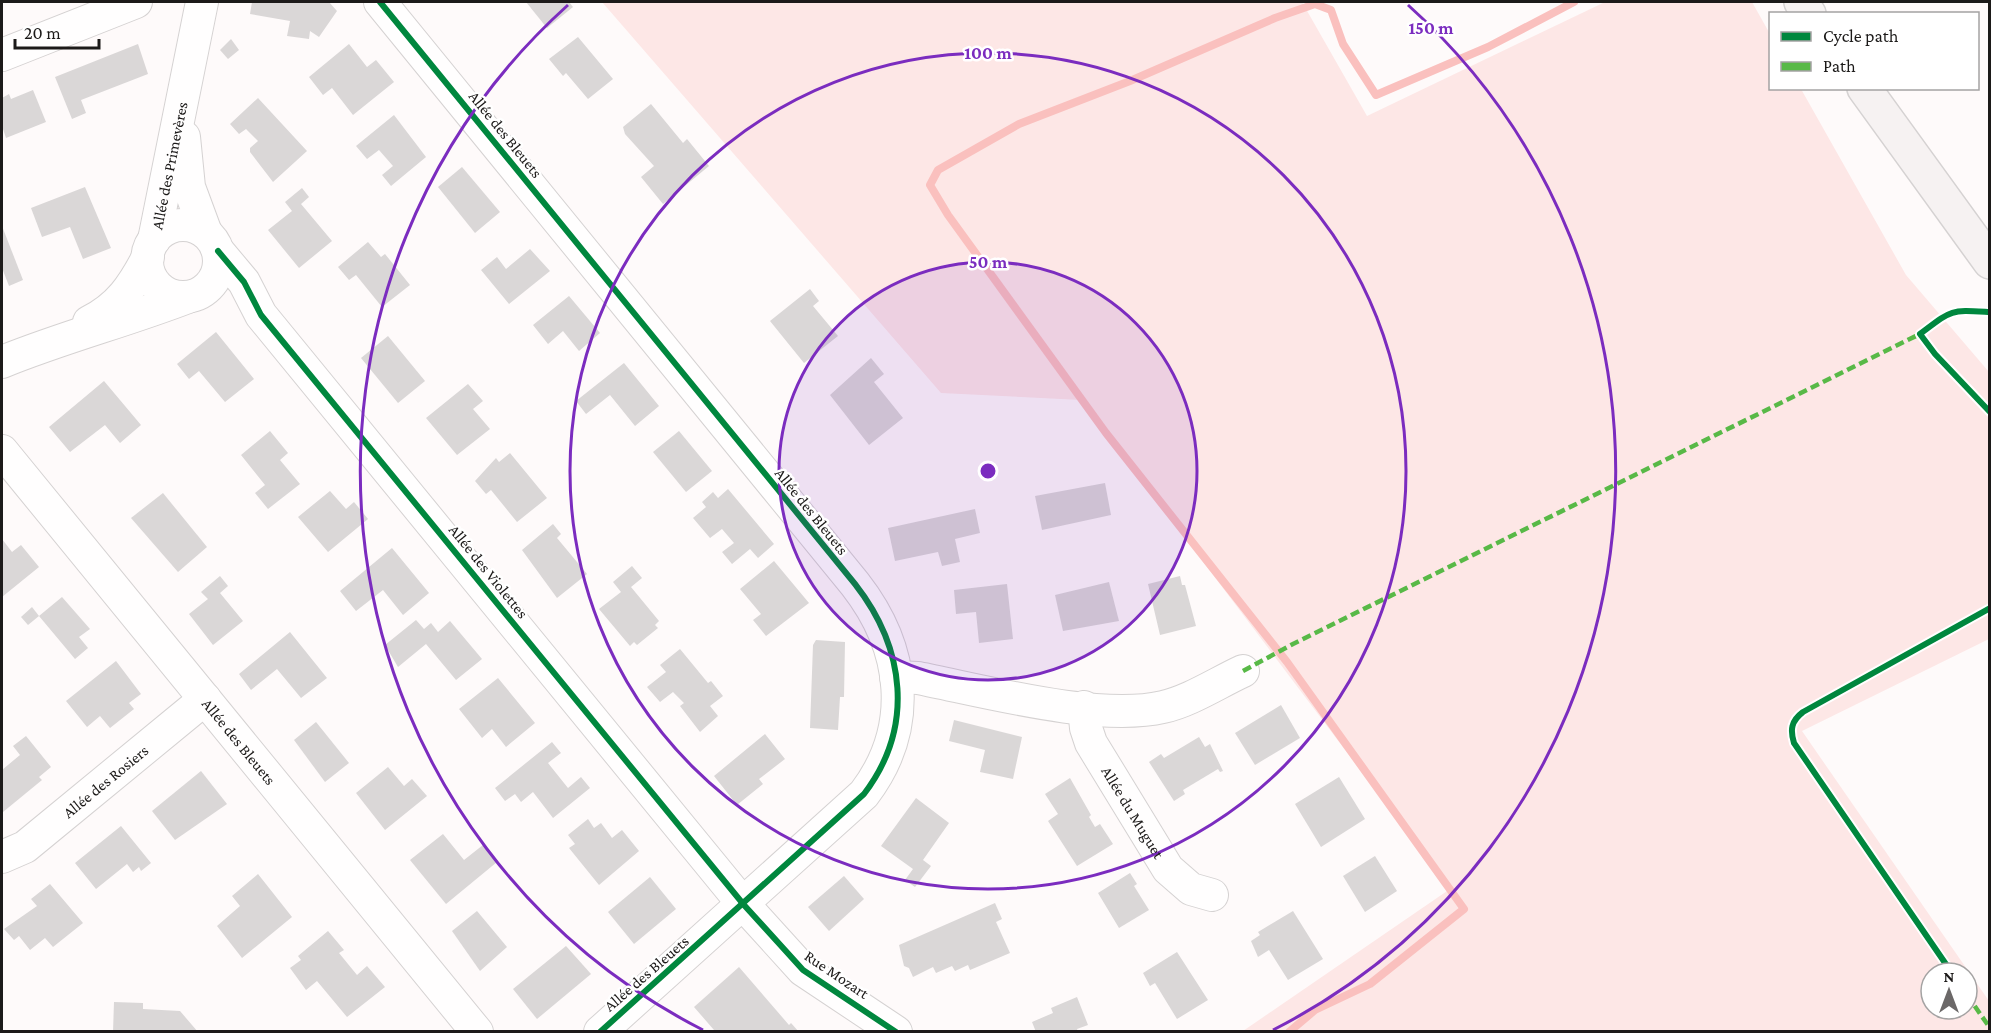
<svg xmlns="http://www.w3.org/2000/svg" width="1991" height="1033" viewBox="0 0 1991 1033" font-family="'Crimson Pro',serif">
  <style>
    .green { fill: #fde7e6; fill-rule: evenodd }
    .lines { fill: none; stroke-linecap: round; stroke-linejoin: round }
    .stream { stroke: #fac0be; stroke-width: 8 }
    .building { fill: #dad7d7 }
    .minor-casing { stroke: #d5d2d2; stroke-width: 34 }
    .secondary-casing { stroke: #d5d2d2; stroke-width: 36 }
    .minor { stroke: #fffefe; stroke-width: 32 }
    .secondary { stroke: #f6f2f2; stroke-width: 33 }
    .quiet { stroke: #58b947; stroke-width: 4.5; stroke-dasharray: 9 4.5; stroke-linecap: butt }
    .cycleway-casing { stroke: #fff; stroke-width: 10 }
    .cycleway { stroke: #00873e; stroke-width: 6 }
    .ring { fill: none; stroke: #7b2cbf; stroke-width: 3 }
    .labels { text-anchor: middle; stroke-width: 5; stroke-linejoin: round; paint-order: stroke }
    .street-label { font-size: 16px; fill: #1c1a19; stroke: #fff }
    .centre { fill: #7b2cbf; stroke: #fff; stroke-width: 3 }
    .ring-label { font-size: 18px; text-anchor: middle; font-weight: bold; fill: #7b2cbf; stroke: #fff; stroke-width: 5; stroke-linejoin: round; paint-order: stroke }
  </style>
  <rect width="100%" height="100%" fill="#fefafa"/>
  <path class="green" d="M602,2h700l65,114 238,-114h147l18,32v54l31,1 105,186 83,97v267l-187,92 187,270v30h-746l207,-142 -369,-489 -140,-7zM1931,973h36v36h-36z"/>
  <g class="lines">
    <path class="stream" d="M1289,1032l26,-22 55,-26 94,-75 -177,-247 -181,-229 -158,-218 -18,-30 8,-15 81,-46 111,-43 145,-63 40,-14 16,6 12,34 33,51 112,-48 86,-45"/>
  </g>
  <g class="building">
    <path d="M252,2h77l8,9 -18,26 -9,-6 -1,8 -22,-3 3,-15 -40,-7z"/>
    <path d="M526,2h43l4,5 -26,21z"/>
    <path d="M578,37l35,42 -25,20 -22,-26 -3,3 -14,-17z"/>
    <path d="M231,39l8,11 -11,9 -8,-9z"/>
    <path d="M138,44l10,30 -67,26 5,13 -14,6 -17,-42z"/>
    <path d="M349,44l18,23 9,-7 18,22 -41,33 -21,-27 -9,7 -14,-18z"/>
    <path d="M33,90l13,32 -40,16 -4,-12v-28l7,-4 2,5z"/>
    <path d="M258,98l49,53 -34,31 -23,-30v-4l8,-7 -12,-12 -7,5 -9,-10z"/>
    <path d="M651,104l32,39 4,-4 22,27 -46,38 -22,-27 13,-11 -29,-32 -2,-7z"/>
    <path d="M394,115l32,42 -35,29 -9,-11 11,-9 -14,-16 -12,9 -11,-13z"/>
    <path d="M462,167l38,45 -25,21 -37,-46z"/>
    <path d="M85,187l26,61 -28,11 -13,-32 -28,10 -11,-29z"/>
    <path d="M302,188l7,9 -8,7 31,37 -33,27 -31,-38 24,-19 -7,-9z"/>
    <path d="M2,226l21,54 -14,6 -7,-18z"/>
    <path d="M368,242l13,15 4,-3 25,31 -28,22 -26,-32 -7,5 -11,-13z"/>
    <path d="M530,249l20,22 -41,33 -28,-34 16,-13 9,12z"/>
    <path d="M810,289l9,12 -6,5 25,30 -34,27 -34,-42z"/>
    <path d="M569,296l31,37 -21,18 -16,-20 -15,13 -15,-19z"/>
    <path d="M216,332l38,47 -29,23 -26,-31 -10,8 -12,-15z"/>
    <path d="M388,336l37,45 -27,22 -37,-45z"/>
    <path d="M871,358l13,16 -10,8 29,36 -34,27 -39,-50z"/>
    <path d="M624,363l35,43 -24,20 -25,-31 -24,19 -10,-13z"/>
    <path d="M104,381l37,44 -21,18 -15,-18 -35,27 -21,-25z"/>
    <path d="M468,384l15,17 -10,8 17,20 -33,26 -31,-37z"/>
    <path d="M270,431l18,22 -8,7 20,24 -32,25 -13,-16 10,-8 -24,-30z"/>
    <path d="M679,431l33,40 -26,21 -33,-40z"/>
    <path d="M510,453l37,45 -30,24 -26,-32 -5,4 -11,-13 21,-23 3,4z"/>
    <path d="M1105,483l6,32 -69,15 -7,-34z"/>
    <path d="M728,489l46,55 -16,14 -8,-9 -18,15 -10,-12 12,-9 -12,-14 -12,9 -17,-20 13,-11 -4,-5 11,-10 5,6z"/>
    <path d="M330,491l16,18 8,-7 14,17 -40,33 -30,-35z"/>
    <path d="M163,493l44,54 -29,25 -47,-54z"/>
    <path d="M975,509l5,24 -25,6 5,23 -18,4 -4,-14 -43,9 -7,-33z"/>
    <path d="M553,524l8,10 -4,4 30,36 -30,24 -35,-48z"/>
    <path d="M2,539l10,13 9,-7 18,22 -37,30z"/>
    <path d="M392,548l37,45 -26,22 -20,-25 -27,21 -16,-20z"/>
    <path d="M774,561l35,42 -43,33 -13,-16 8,-6 -21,-25z"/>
    <path d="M632,566l10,12 -11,9 28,34 -4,4 3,3 -21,17 -3,-3 -4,4 -31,-37 22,-17 -8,-10z"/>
    <path d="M220,576l8,10 -8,7 23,28 -30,24 -24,-31 19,-15 -7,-7z"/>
    <path d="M1180,576l2,9h3l11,41 -36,9 -12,-51z"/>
    <path d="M1109,582l10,39 -56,10 -8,-36z"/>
    <path d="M1007,584l6,55 -34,4 -3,-31 -20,2 -2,-24z"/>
    <path d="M62,597l28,32 -11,8 9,11 -13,11 -36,-43z"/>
    <path d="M32,607l7,9 -11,9 -7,-8z"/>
    <path d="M416,620l8,9 7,-6 7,9 12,-11 32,38 -26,21 -30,-36 -28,23 -13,-22z"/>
    <path d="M290,632l37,46 -26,20 -24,-29 -26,21 -12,-16z"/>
    <path d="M816,640l29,2 -1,55h-4l-2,33 -28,-2 3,-83z"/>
    <path d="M680,649l28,34 3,-2 12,15 -13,10 8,10 -18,16 -20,-26 4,-3 -11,-11 -13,10 -13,-15 19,-15 -6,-7z"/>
    <path d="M116,661l25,33 -12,9 5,6 -24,19 -10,-12 -13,11 -21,-26z"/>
    <path d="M498,678l37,45 -29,24 -14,-18 -10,9 -23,-29z"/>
    <path d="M1281,705l19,33 -45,27 -20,-32z"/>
    <path d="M954,720l68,17 -9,42 -33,-7 5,-22 -36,-9z"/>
    <path d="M316,722l33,41 -24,19 -31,-42z"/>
    <path d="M765,734l20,25 -26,20 4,5 -26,21 -23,-29z"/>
    <path d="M26,736l25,31 -12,10 3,3 -39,32 -1,-42 18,-15 -7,-9z"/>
    <path d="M1199,737l6,10 5,-3 13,27 -3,1 -2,-3 -35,21 2,4 -11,7 -25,-39 12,-8 3,4z"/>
    <path d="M552,742l9,11 -13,10 20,25 13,-11 9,11 -37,30 -20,-26 -12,10 -6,-8 -10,7 -10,-13z"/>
    <path d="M388,767l16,19 8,-7 15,17 -42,34 -29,-37z"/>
    <path d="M201,771l26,33 -52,36 -23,-29z"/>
    <path d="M1339,777l26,42 -44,28 -26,-43z"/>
    <path d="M1070,778l21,37 -2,2 6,10 5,-3 13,20 -36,22 -29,-45 10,-7 -13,-20z"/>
    <path d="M916,798l33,25 -26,37 8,6 -16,21 -10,-7 8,-11 -32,-23z"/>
    <path d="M588,819l6,9 7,-5 11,15 10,-8 17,21 -40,34 -30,-37 6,-4 -7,-9z"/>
    <path d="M121,826l30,37 -10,8 -2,-4 -6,5 -6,-8 -31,25 -21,-26z"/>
    <path d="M443,834l21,26 19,-15 14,17 -51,42 -36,-44z"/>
    <path d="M1375,856l22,35 -32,21 -22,-36z"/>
    <path d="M1130,873l7,11 -3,2 15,24 -30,18 -21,-35z"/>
    <path d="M258,874l34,43 -50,41 -25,-32 23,-20 -8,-10z"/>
    <path d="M844,876l20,23 -35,32 -21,-24z"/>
    <path d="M650,877l26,32 -42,35 -26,-32z"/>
    <path d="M50,884l33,39 -30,24 -8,-9 -15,12 -11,-14 -5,4 -10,-11 33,-23 -6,-7z"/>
    <path d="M995,903l7,16 -6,3 14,31 -40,17 -2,-5 -13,6 -3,-5 -16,7 -3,-6 -20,10 -4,-9 -5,-2 -5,-21z"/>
    <path d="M477,911l30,36 -27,24 -28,-40z"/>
    <path d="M1293,911l30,48 -35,21 -19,-30 -11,7 -7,-16 9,-6 -2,-3z"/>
    <path d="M328,931l16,19 -5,3 18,22 10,-9 18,21 -38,30 -30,-36 -11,9 -16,-22 11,-8 -3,-4z"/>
    <path d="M566,946l25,28 -54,45 -24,-30z"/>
    <path d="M1177,952l31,48 -31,19 -22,-36 -5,3 -7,-13z"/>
    <path d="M739,967l50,58 2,-2 8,9h-87l2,-2 -20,-23z"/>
    <path d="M1077,997l11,28 -11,4 1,3h-42l-4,-10 21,-9 -2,-5z"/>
    <path d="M114,1002l29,1v6l37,2 18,21h-85z"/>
  </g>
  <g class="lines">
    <defs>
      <g id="minor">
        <path d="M380,2l475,582c50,64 60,143 9,210l-264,238"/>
        <path d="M2,55l134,-53"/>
        <path d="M184,137l5,50 17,46"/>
        <circle cx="183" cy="261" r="36"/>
        <path id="s1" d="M154,240l48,-238"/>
        <path d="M218,251l26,31 17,33 483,590 59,65 93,62"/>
        <path d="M89,322c30,-15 44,-36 59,-65"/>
        <path d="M2,362c61,-25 124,-41 186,-65"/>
        <path id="s2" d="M2,451l475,581"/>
        <path d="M896,677l22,1c66,13 181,44 245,29 27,-6 54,-24 80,-36"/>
        <path id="s3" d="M1084,707l2,21 5,15 77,126 23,20 21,6"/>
        <path id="s4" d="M2,857l23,-10 180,-148"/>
      </g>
      <g id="secondary">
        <path d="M1801,2l8,12"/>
        <path d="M1864,88l126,174"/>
      </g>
    </defs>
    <use href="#minor" class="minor-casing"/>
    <use href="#secondary" class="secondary-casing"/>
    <use href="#minor" class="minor"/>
    <use href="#secondary" class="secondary"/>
    <g class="quiet">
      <path d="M1243,671l50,-27 627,-310"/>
      <path d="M1967,995l23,33"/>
    </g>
    <defs>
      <g id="cycleway">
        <path d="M380,2l475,582c50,64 60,143 9,210l-264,238"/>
        <path d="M218,251l26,31 17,33 483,590 59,65 93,62"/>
        <path d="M1990,312c-41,-2 -37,-3 -70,22l15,20 55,58"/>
        <path d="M1952,973l-158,-230c-4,-13 -3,-22 9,-31l187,-104"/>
      </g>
    </defs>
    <use href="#cycleway" class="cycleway-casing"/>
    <use href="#cycleway" class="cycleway"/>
  </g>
  <circle cx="988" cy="471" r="209" fill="#7b2cbf" fill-opacity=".12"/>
  <g class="ring">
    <circle cx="988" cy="471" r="209"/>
    <circle cx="988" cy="471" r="418"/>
    <path d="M703 1030A627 627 0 0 1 568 5M1408 5A627 627 0 0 1 1273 1030"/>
  </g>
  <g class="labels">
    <g class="street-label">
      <text transform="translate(506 134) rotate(51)" y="6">Allée des Bleuets</text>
      <text dy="6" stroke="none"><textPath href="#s1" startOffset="76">Allée des Primevères</textPath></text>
      <text transform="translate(812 511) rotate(51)" y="6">Allée des Bleuets</text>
      <text transform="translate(489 571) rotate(51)" y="6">Allée des Violettes</text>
      <text dy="6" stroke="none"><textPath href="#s2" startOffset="375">Allée des Bleuets</textPath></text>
      <text dy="6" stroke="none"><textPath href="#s4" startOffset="129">Allée des Rosiers</textPath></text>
      <text dy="6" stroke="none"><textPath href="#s3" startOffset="118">Allée du Muguet</textPath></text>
      <text transform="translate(646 973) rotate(-41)" y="6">Allée des Bleuets</text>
      <text transform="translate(837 974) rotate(34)" y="6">Rue Mozart</text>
    </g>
  </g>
  <circle cx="988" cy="471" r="9" class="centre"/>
  <g class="ring-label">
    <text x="1431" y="34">150 m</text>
    <text x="988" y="59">100 m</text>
    <text x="988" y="268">50 m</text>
  </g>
  <rect width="1991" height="1033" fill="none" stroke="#1c1a19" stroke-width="6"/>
  <rect x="1769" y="12" width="210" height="78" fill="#ffffff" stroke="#a4a3a3" stroke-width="1.5"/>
  <rect x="1781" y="32" width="30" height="9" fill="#00873e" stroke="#a4a3a3" stroke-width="1.5"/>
  <text x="1823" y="42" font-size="18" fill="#1c1a19">Cycle path</text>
  <rect x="1781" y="62" width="30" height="9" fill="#58b947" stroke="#a4a3a3" stroke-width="1.5"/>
  <text x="1823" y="72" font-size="18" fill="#1c1a19">Path</text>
  <g transform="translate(1949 991)"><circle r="28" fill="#ffffff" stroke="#a4a3a3" stroke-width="1.5"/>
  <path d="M0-4.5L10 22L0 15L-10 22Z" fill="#6b6868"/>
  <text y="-9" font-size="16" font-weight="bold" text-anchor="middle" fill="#1c1a19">N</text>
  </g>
  <path d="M15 39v9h84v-9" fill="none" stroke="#1c1a19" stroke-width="3"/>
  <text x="24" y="39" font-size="18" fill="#1c1a19" stroke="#ffffff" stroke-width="4.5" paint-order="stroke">20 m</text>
</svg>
